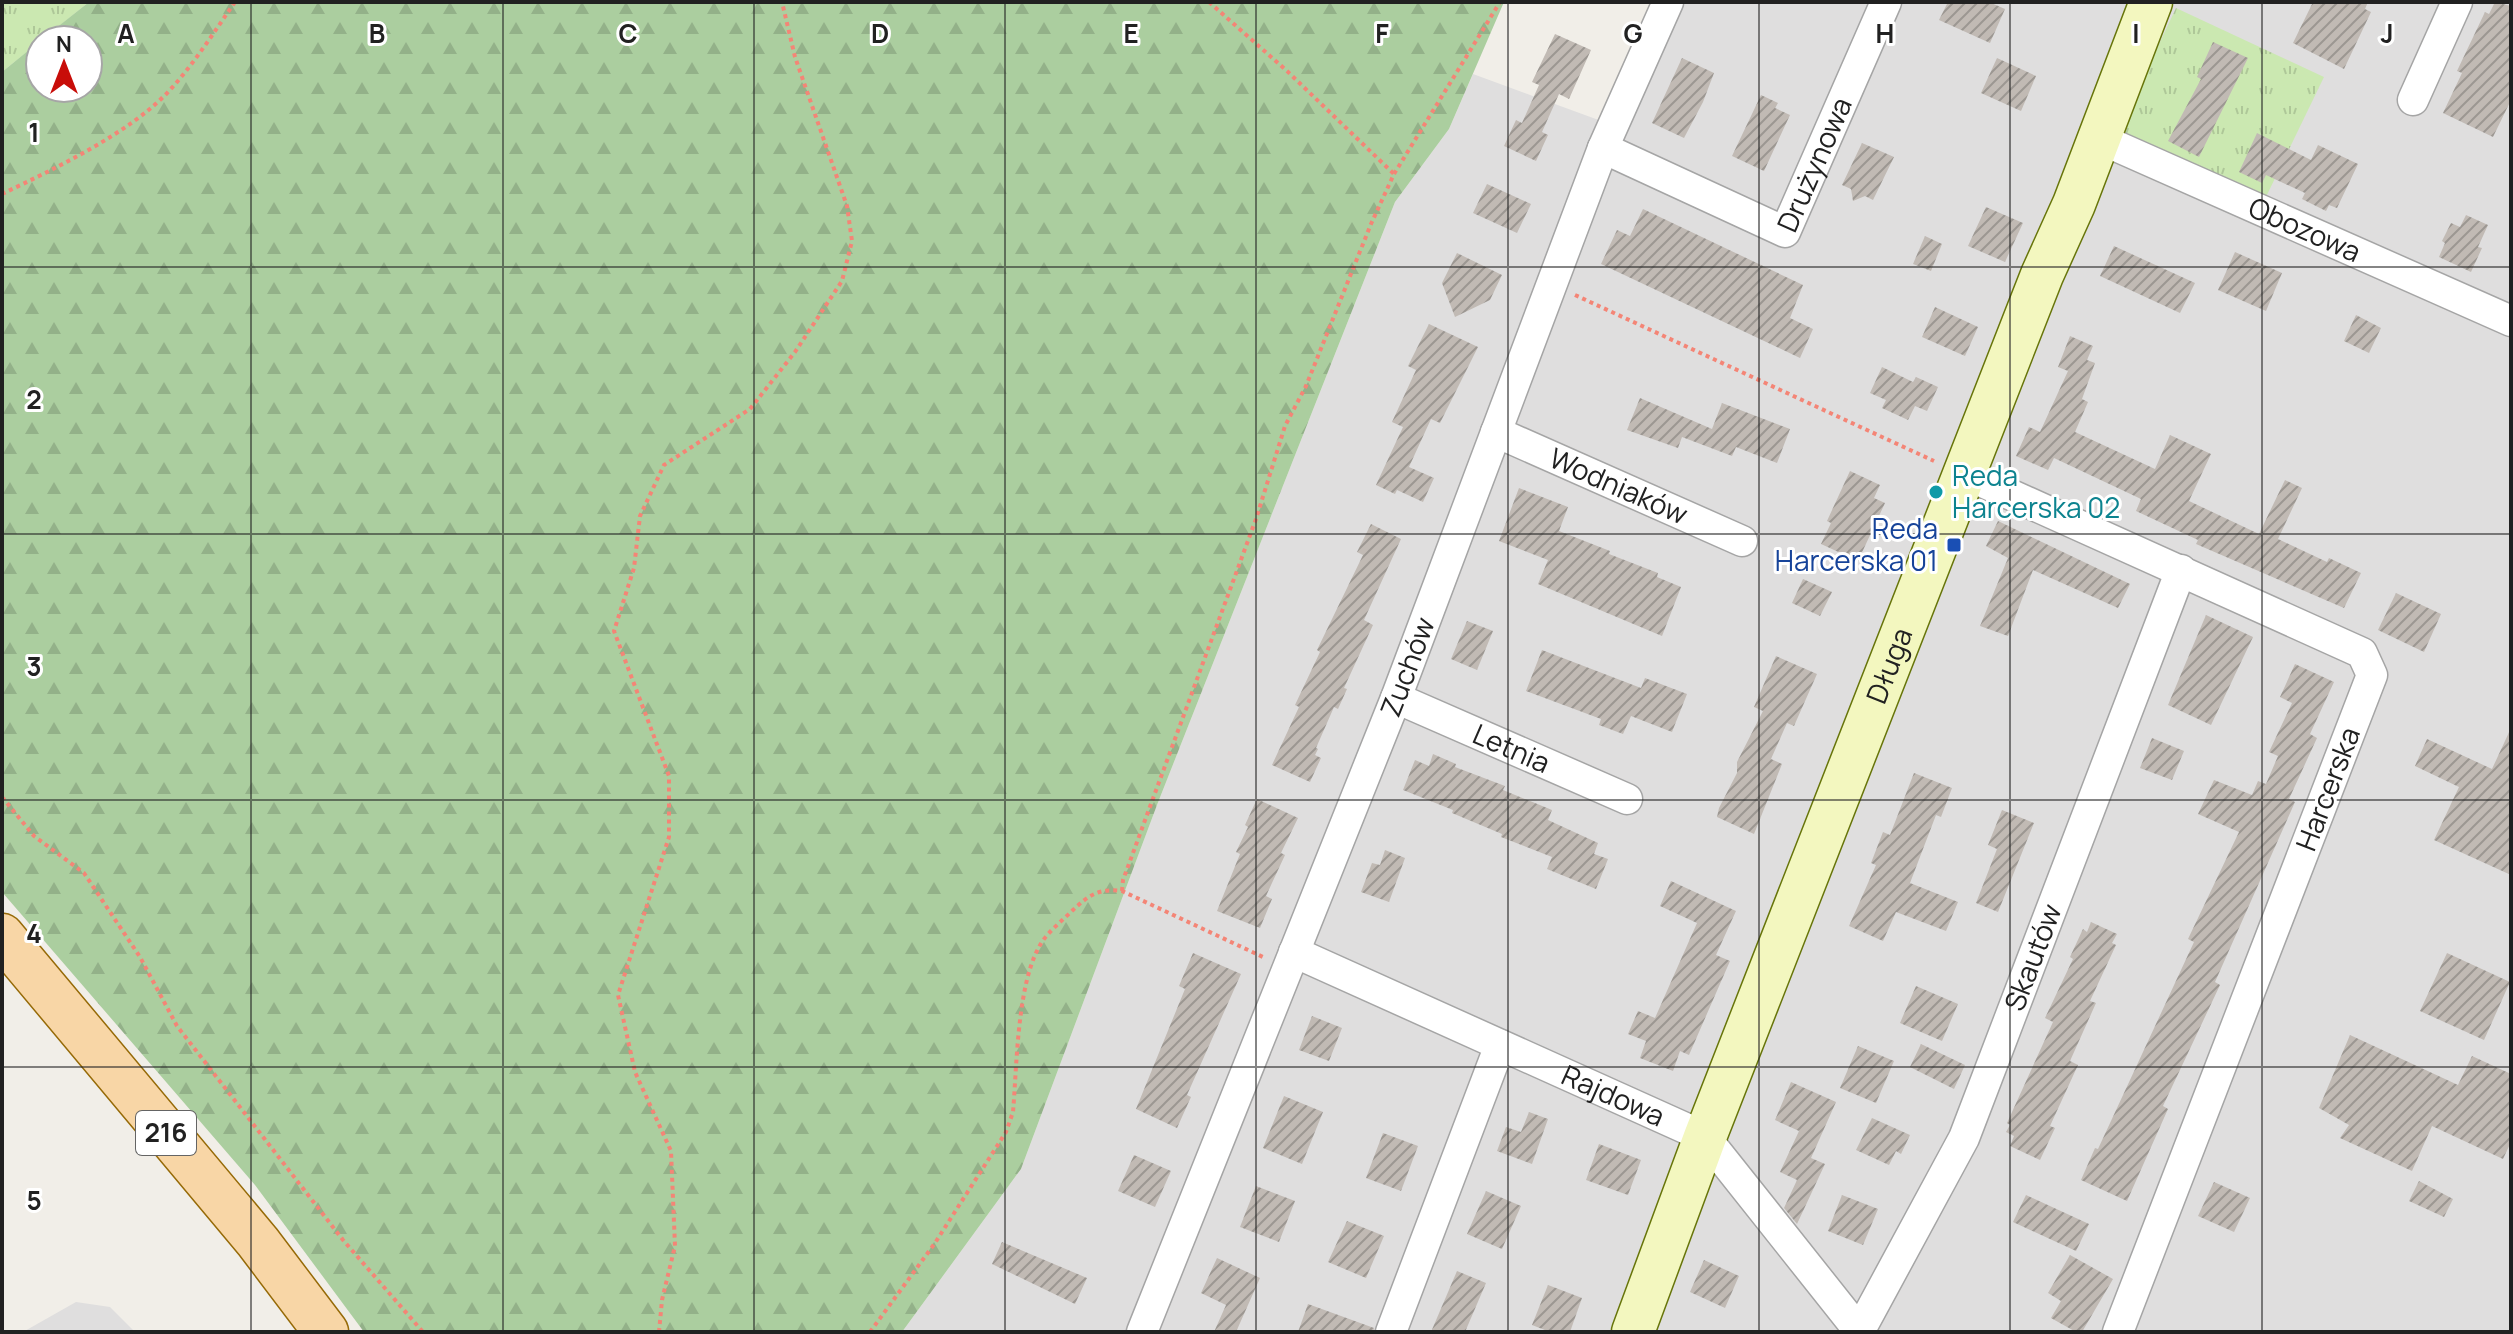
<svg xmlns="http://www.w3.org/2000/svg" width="2513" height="1334" viewBox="0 0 2513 1334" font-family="Manrope,sans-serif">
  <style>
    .residential { fill: #dfdede }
    .grass { fill: url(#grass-tufts) }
    .forest { fill: url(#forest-firs) }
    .building { fill: url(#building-hatch) }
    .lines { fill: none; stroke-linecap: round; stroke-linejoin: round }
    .street-casing { stroke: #a5a5a5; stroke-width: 33 }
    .secondary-casing { stroke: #67750a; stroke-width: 45 }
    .primary-casing { stroke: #966a07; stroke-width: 47 }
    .path { stroke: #f48576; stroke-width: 4; stroke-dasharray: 4 4; stroke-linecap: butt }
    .street { stroke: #fff; stroke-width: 30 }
    .secondary { stroke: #f3f7bf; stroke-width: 42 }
    .primary { stroke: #f8d6a6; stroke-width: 44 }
    .grid { fill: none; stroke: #212121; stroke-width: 2; stroke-opacity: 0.55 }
    .culture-dot { fill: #0f9aa8; stroke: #fff; stroke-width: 3 }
    .transit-dot { fill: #1a4fb4; stroke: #fff; stroke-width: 3 }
    .labels { text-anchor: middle; stroke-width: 6; stroke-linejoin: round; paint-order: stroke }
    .shield { fill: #fff; stroke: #646464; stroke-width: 2 }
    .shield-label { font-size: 26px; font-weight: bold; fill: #212121 }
    .street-label { font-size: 28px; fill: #212121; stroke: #fff }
    .culture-label { font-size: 28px; fill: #0d838f; stroke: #fff; text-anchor: start }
    .transit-label { font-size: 28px; fill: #164399; stroke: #fff; text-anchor: end }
    .grid-label { font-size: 26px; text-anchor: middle; font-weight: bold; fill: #212121; stroke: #fff; stroke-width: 6; stroke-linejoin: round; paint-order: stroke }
  </style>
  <defs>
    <pattern id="grass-tufts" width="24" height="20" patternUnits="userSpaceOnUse" patternTransform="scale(2)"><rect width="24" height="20" fill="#cbe8b1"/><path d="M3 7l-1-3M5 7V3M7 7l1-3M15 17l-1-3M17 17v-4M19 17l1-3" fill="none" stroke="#aec798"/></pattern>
    <pattern id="forest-firs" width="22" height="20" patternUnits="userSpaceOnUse" patternTransform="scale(2)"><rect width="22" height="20" fill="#abce9f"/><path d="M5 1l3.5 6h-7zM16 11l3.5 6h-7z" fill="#93b189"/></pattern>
    <pattern id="building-hatch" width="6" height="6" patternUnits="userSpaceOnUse" patternTransform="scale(2)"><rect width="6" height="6" fill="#c1bab4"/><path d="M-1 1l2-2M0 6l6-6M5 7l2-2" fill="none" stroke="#9c9792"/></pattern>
  </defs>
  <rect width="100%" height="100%" fill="#f1eee8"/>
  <g class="residential">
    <path d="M1680,2h831v1330h-1609l119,-163 136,-364 238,-603 54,-73 24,-55 153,56z"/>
    <path d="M76,1302l34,5 25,25h-112z"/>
  </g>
  <g class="grass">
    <path d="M2,2h87l-87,70z"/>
    <path d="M2176,8l148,69 -60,124 -146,-70z"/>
  </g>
  <path class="forest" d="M89,2h1415l-55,127 -54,73 -238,603 -136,364 -119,163h-538l-109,-147 -253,-293v-820l38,-31v47h48v-48h-47z"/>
  <g class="building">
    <path d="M1948,2h41l16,7 -15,34 -51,-23z"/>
    <path d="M2313,2h55l-3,7 6,3 -27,57 -51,-26z"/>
    <path d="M2495,2l16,4v94l-18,37 -50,-24 19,-40 -5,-2 28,-59 4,2z"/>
    <path d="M1555,34l36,16 -22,49 -10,-5 -17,38 6,3 -12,26 -32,-15 12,-26 6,3 17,-38 -7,-3z"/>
    <path d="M2213,42l35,16 -49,99 -31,-16 33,-62 -4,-2z"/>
    <path d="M1682,58l32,15 -11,29 -19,36 -32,-15z"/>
    <path d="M1997,58l39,18 -15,35 -40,-18z"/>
    <path d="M1761,95l17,8 -3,5 15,7 -26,56 -32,-15z"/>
    <path d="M2257,133l54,27 7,-15 40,19 -21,44 -8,-3 -3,6 -24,-12 3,-6 -39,-18 -4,8 -23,-11z"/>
    <path d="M1862,143l32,14 -21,43 -8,-4 -12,5 -2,-12 -9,-4z"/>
    <path d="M1487,184l44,20 -14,29 -44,-20z"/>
    <path d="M1986,207l37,16 -18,39 -37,-16z"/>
    <path d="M1643,209l160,76 -13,33 23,11 -13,29 -199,-94 16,-34 13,6z"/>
    <path d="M2466,215l22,10 -10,22 4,1 -11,24 -32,-15 6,-14 -3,-2 9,-18 9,4z"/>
    <path d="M1925,236l17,8 -11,27 -18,-7z"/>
    <path d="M2114,246l81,37 -15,30 -80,-37z"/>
    <path d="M2235,252l47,21 -16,38 -48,-21z"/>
    <path d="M1457,253l45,22 -12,25 -35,17 -13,-34z"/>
    <path d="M1935,307l43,20 -13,29 -43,-19z"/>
    <path d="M2356,315l25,13 -12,25 -25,-12z"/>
    <path d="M1429,324l49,23 -38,76 -9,-4 -22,48 25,11 -11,24 -26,-12 -2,4 -19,-9 27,-58 -11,-5 24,-52 -8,-4z"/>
    <path d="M2070,336l23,10 -6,14 8,3 -13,36 6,3 -13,30 80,37 15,-34 41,19 -22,47 70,33 26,-54 17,8 -24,51 49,23 2,-4 32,15 -17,35 -148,-64 2,-4 -62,-29 5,-12 -87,-41 -6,12 -32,-14 13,-29 11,5 28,-61 -10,-4z"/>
    <path d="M1882,367l31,15 3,-5 22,10 -11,24 -12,-5 -7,14 -26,-12 4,-8 -16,-7z"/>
    <path d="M1640,398l72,31 10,-26 68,26 -13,34 -41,-16 -4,9 -50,-19 -4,11 -51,-18z"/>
    <path d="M1850,471l30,14 -6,13 11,5 -27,58 -37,-17 10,-21 -4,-2z"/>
    <path d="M1519,488l49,19 -9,24 51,20 -1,3 49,19 -1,4 24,10 -19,49 -124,-52 10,-24 -49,-19z"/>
    <path d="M1998,521l132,63 -12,24 -85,-38 -25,66 -28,-10 28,-68 -22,-12z"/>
    <path d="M1371,524l30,15 -37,81 9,5 -29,63 3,1 -9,20 -4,-2 -18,41 2,1 -3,6 6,3 -11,24 -38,-17 27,-58 -4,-2 25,-53 -3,-2 46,-95 -6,-3z"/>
    <path d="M1803,579l29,13 -12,24 -28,-13z"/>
    <path d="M2396,593l45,21 -17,38 -46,-22z"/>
    <path d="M2206,615l47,22 -42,88 -43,-20z"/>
    <path d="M1467,621l26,10 -16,39 -26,-11z"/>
    <path d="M1542,650l99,38 4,-10 42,16 -15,38 -41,-16 -8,18 -24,-9 2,-6 -75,-28z"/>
    <path d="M1776,656l41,18 -23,52 -7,-3 -16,36 11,5 -28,70 -37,-17 2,-9 18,-35v-11l26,-51 -9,-4z"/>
    <path d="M2295,664l39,18 -24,52 7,4 -28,61 6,3 -80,180 5,3 -57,121 5,3 -41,92 -46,-21 14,-32 3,1 96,-207 -6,-3 51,-107 -41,-18 16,-34 38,15 6,-14 8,3 12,-28 -9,-4 23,-49 -12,-6z"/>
    <path d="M2511,728v147l-77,-35 25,-53 -44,-21 12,-27 65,30z"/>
    <path d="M2152,738l32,13 -12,29 -32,-12z"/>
    <path d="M1433,754l23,10 -1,3 50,19 -2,4 49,20 -4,10 50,23 -4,11 14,5 -12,30 -49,-20 5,-12 -51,-20 1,-3 -50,-21 1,-3 -50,-20 12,-30 14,6z"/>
    <path d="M1914,773l38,15 -11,29 -5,-2 -26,68 48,19 -12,29 -50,-19 -13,29 -34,-15 27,-61 -5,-2 12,-31 7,3z"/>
    <path d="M1257,799l41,19 -17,35 4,2 -19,41 6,3 -12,29 -43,-17 23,-57 -4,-2 12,-25 -3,-2z"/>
    <path d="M2002,810l32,13 -36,89 -22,-9 21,-54 -9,-4z"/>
    <path d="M1385,850l20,8 -16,44 -28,-10 11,-29 8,2z"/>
    <path d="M1671,881l65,30 -20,44 14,6 -41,94 -9,-4 -7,20 -33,-13 6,-17 -18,-7 10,-23 17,7 42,-95 -37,-17z"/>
    <path d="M2091,922l26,12 -5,9 4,2 -26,56 6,2 -26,58 8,4 -28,61 5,2 -15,32 -30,-14 4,-10 -8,-4 4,-7 -3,-2 46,-101 -8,-4 28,-59 -3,-2 13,-28 4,3z"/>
    <path d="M1193,953l48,21 -54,121 4,2 -14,31 -41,-19 49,-120 -6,-3z"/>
    <path d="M2447,953l63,29 -26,58 -64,-29z"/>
    <path d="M1916,986l42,18 -16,37 -42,-18z"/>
    <path d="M1312,1016l30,12 -13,33 -30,-11z"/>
    <path d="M2350,1035l108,50 14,-29 39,18v68l-8,17 -71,-33 -20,45 -72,-33 9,-13 -30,-17z"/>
    <path d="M1921,1044l44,21 -11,24 -44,-22z"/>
    <path d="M1858,1046l36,15 -18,42 -36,-15z"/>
    <path d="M1791,1082l45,20 -25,56 14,6 -28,60 -13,-16 13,-28 -17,-8 19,-41 -24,-11z"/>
    <path d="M1284,1096l39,16 -21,52 -39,-16z"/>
    <path d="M1529,1112l19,7 -16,45 -35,-13 9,-24 15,5z"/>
    <path d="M1872,1118l38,17 -9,19 -5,-3 -7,14 -33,-15z"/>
    <path d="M1383,1133l35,13 -17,45 -35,-13z"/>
    <path d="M1599,1144l42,16 -13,35 -42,-15z"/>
    <path d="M1134,1155l37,16 -16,36 -37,-16z"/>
    <path d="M2419,1181l34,18 -9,18 -35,-16z"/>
    <path d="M2214,1182l36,16 -16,34 -36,-16z"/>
    <path d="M1256,1186l39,15 -16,41 -39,-15z"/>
    <path d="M1486,1191l35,15 -19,43 -35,-15z"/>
    <path d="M1842,1195l36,14 -15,36 -35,-14z"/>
    <path d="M2026,1195l63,29 -13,27 -63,-29z"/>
    <path d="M1347,1221l37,15 -18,42 -38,-16z"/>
    <path d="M1002,1242l85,36 -12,26 -83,-40z"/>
    <path d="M2070,1255l43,24 -31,53h-6l-25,-14 10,-17 -13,-8z"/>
    <path d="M1217,1258l43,20 -24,54h-22l12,-27 -25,-12z"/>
    <path d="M1704,1260l35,16 -14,32 -35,-16z"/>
    <path d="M1457,1271l29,12 -21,49h-34z"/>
    <path d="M1548,1285l34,13 -12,34h-20l-18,-7z"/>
    <path d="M1308,1304l66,24 -1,4h-75z"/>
  </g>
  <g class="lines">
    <defs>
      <g id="street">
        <path d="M2413,100l44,-98"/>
        <path id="s1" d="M2098,138l413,183"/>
        <path id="s2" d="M1603,148l182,84 101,-230"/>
        <path id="s3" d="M1496,432l246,109"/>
        <path d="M1965,474l397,179 10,22 -254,657"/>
        <path id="s4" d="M1396,698l231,101"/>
        <path id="s5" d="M1294,952l411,185 155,195"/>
        <path id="s6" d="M1142,1332l254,-634 207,-550 65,-146"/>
        <path d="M1391,1332l109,-287"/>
        <path id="s7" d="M1859,1332l105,-194 217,-568"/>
      </g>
      <g id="secondary">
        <path id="s8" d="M1633,1332l72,-195 337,-862 32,-71 77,-202"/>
      </g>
      <path id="primary" d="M2,936l256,306 68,90"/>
    </defs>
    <use href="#street" class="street-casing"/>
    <use href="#secondary" class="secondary-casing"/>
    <use href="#primary" class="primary-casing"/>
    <g class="path">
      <path d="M1209,2l78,69 107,103"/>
      <path d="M2,194c52,-25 128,-61 167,-103 25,-27 45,-59 66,-89"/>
      <path d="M1575,295l359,166"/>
      <path d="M2,797l32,39 50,37 56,84 37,69 166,214 80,92"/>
      <path d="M1122,891l1,-11 133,-361 29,-93 21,-40 65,-162 23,-50 106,-172"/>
      <path d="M659,1332l3,-32 13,-54 -4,-95 -36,-79 -17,-77 51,-158v-61l-55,-145 20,-63 6,-52 24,-51 86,-56 45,-57 47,-71 10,-40 -5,-35 -52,-149 -13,-55"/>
      <path d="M870,1332l65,-89 71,-111 7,-20c4,-47 4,-125 26,-165 7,-14 23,-26 34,-37 16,-15 26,-22 49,-19l141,66"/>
    </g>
    <use href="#street" class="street"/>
    <use href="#secondary" class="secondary"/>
    <use href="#primary" class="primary"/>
  </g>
  <path class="grid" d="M251,2v1330M503,2v1330M754,2v1330M1005,2v1330M1256,2v1330M1508,2v1330M1759,2v1330M2010,2v1330M2262,2v1330M2,267h2509M2,534h2509M2,800h2509M2,1067h2509"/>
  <circle class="culture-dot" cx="1936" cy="492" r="8"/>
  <rect class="transit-dot" x="1946" y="537" width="16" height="16" rx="4"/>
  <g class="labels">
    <rect class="shield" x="136" y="1111" width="60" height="44" rx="6"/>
    <g class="shield-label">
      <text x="166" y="1142">216</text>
    </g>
    <g class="street-label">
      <text dy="10" stroke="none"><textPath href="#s2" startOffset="274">Drużynowa</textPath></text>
      <text dy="10" stroke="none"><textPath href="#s1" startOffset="226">Obozowa</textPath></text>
      <text dy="10" stroke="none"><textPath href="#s3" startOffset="134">Wodniaków</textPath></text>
      <text dy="10" stroke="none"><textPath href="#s8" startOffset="714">Długa</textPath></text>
      <text dy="10" stroke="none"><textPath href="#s6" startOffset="716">Zuchów</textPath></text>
      <text dy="10" stroke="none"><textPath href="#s4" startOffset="126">Letnia</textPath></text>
      <text transform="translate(2328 789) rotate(-69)" y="10">Harcerska</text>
      <text dy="10" stroke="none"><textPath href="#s7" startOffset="414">Skautów</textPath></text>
      <text dy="10" stroke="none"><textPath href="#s5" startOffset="350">Rajdowa</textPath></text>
    </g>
    <g class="culture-label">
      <text x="1952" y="486">Reda<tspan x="1952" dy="32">Harcerska 02</tspan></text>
    </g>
    <g class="transit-label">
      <text x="1938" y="539">Reda<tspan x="1938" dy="32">Harcerska 01</tspan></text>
    </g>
  </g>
  <g class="grid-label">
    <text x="126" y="43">A</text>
    <text x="377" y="43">B</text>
    <text x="628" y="43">C</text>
    <text x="880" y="43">D</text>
    <text x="1131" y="43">E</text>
    <text x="1382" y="43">F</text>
    <text x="1633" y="43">G</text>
    <text x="1885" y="43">H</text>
    <text x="2136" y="43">I</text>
    <text x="2387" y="43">J</text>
    <text x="34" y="142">1</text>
    <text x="34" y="409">2</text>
    <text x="34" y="676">3</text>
    <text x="34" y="943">4</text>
    <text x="34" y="1210">5</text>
  </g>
  <rect width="2513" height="1334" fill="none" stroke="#212121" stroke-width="8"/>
  <g transform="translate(64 64)"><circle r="38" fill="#ffffff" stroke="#a6a6a6" stroke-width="2"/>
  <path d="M0-6L14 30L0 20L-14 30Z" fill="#c80d09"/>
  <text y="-12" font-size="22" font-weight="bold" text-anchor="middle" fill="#212121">N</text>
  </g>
</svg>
